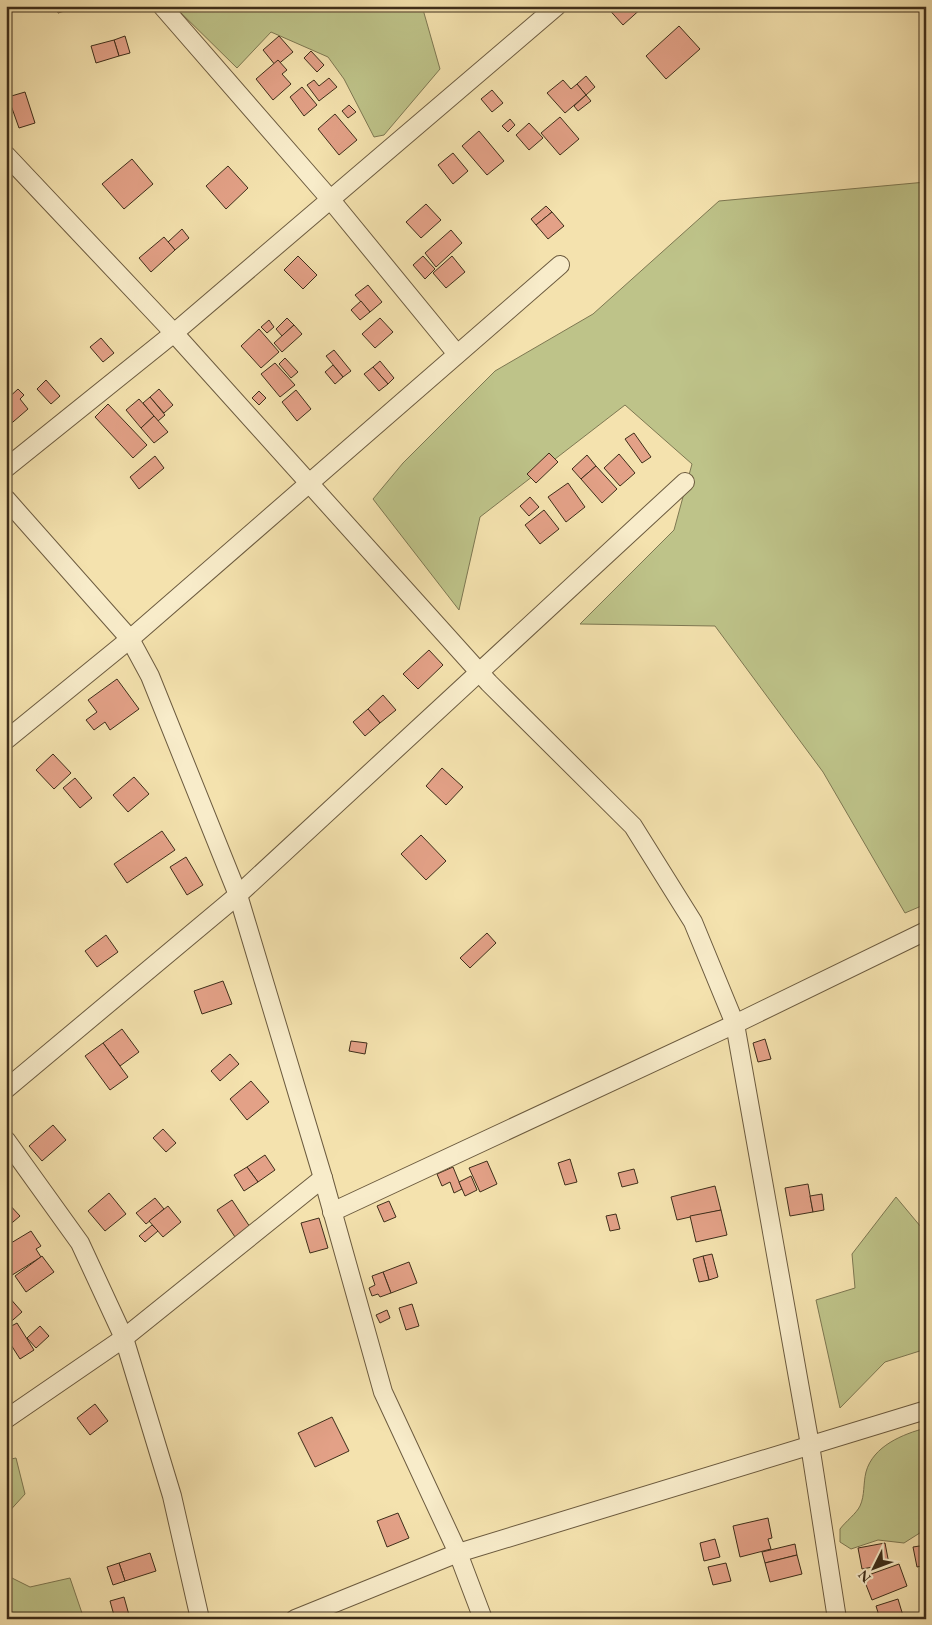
<svg xmlns="http://www.w3.org/2000/svg" width="932" height="1625" viewBox="0 0 932 1625" font-family="'EB Garamond',serif">
  <style>
    .green { fill: #bec389; stroke: #7e7852 }
    .building { fill: #e3a187; stroke: #3e2e1a }
    .lines { fill: none; stroke-linecap: round; stroke-linejoin: round }
    .minor-casing { stroke: #6c5b3f; stroke-width: 20 }
    .minor { stroke: #f8ecca; stroke-width: 18 }
  </style>
  <rect width="100%" height="100%" fill="#f4e2ae"/>
  <filter id="stains"><feTurbulence type="fractalNoise" baseFrequency=".004" numOctaves="4"/><feColorMatrix values="0 0 0 0 .2 0 0 0 0 .09 0 0 0 0 .02 0 0 0 .5 -.17"/></filter>
  <radialGradient id="worn" r=".72"><stop offset=".6" stop-color="#630" stop-opacity="0"/><stop offset="1" stop-color="#630" stop-opacity=".3"/></radialGradient>
  <g class="green">
    <path d="M174,6h248l18,63 -56,66 -10,2 -30,-58 -16,-22 -57,-25 -34,36z"/>
    <path d="M926,182v722l-21,9 -82,-141 -108,-146 -135,-2 94,-94 18,-66 -67,-59 -145,112 -21,93 -86,-111 30,-36 92,-92 98,-57 126,-113z"/>
    <path d="M896,1197l30,36v116l-41,13 -45,46 -24,-108 39,-12 -3,-34z"/>
    <path d="M926,1428v101l-22,14 -26,-3 -27,9 -11,-7v-13c6,-8 16,-15 20,-23 5,-11 3,-22 6,-34 7,-26 37,-38 60,-44z"/>
    <path d="M16,1458l9,36 -19,21v-55z"/>
    <path d="M6,1575l24,12 40,-9 14,41h-78z"/>
  </g>
  <g class="building">
    <path d="M56,6h25l-23,7z"/>
    <path d="M606,6h38l-21,19z"/>
    <path d="M679,26l21,23 -34,30 -20,-23z"/>
    <path d="M125,36l5,17 -11,3 -5,-16z"/>
    <path d="M279,36l14,16 -17,14 -13,-16z"/>
    <path d="M114,40l5,16 -23,7 -5,-17z"/>
    <path d="M311,51l13,14 -7,7 -13,-14z"/>
    <path d="M278,60l9,10 -5,4 9,10 -18,16 -17,-21z"/>
    <path d="M586,76l9,11 -9,8 -9,-11z"/>
    <path d="M329,78l8,9 -18,14 -12,-16 7,-5 5,6z"/>
    <path d="M563,80l8,9 6,-5 9,11 -21,18 -18,-20z"/>
    <path d="M302,87l15,18 -13,11 -14,-19z"/>
    <path d="M492,90l11,13 -11,9 -11,-13z"/>
    <path d="M25,92l10,31 -16,5 -11,-31z"/>
    <path d="M586,95l5,6 -13,10 -4,-5z"/>
    <path d="M349,105l7,7 -8,6 -6,-7z"/>
    <path d="M335,114l22,26 -18,15 -21,-26z"/>
    <path d="M560,117l19,22 -19,16 -19,-22z"/>
    <path d="M510,119l5,6 -7,7 -6,-6z"/>
    <path d="M529,123l14,15 -14,12 -13,-15z"/>
    <path d="M479,131l25,30 -17,14 -25,-29z"/>
    <path d="M453,153l15,18 -15,13 -15,-19z"/>
    <path d="M132,159l21,25 -29,25 -22,-25z"/>
    <path d="M228,166l20,22 -22,21 -20,-23z"/>
    <path d="M426,204l15,16 -20,18 -15,-16z"/>
    <path d="M546,206l6,6 -16,13 -5,-6z"/>
    <path d="M552,212l12,14 -16,13 -12,-14z"/>
    <path d="M182,229l7,9 -14,12 -7,-8z"/>
    <path d="M451,230l11,13 -26,24 -11,-14z"/>
    <path d="M164,237l11,13 -24,22 -12,-14z"/>
    <path d="M298,256l19,19 -14,14 -19,-19z"/>
    <path d="M423,256l12,13 -10,10 -12,-14z"/>
    <path d="M452,256l13,16 -19,16 -13,-15z"/>
    <path d="M368,285l14,17 -12,10 -15,-17z"/>
    <path d="M361,301l9,11 -10,8 -9,-10z"/>
    <path d="M287,318l7,7 -12,11 -6,-7z"/>
    <path d="M380,318l13,14 -18,16 -13,-14z"/>
    <path d="M269,320l5,7 -7,6 -6,-6z"/>
    <path d="M294,325l8,9 -20,18 -8,-9z"/>
    <path d="M259,329l20,23 -18,16 -20,-22z"/>
    <path d="M101,338l13,15 -11,9 -13,-15z"/>
    <path d="M334,350l17,21 -8,6 -17,-21z"/>
    <path d="M285,358l13,14 -7,6 -12,-14z"/>
    <path d="M380,361l14,17 -6,6 -15,-17z"/>
    <path d="M275,363l20,22 -15,12 -19,-23z"/>
    <path d="M333,365l10,12 -8,7 -10,-12z"/>
    <path d="M373,367l15,17 -9,7 -15,-17z"/>
    <path d="M46,380l14,16 -9,8 -14,-15z"/>
    <path d="M18,389l6,6 -4,4 8,10 -22,19v-28z"/>
    <path d="M159,389l14,16 -9,8 -14,-16z"/>
    <path d="M296,390l15,19 -14,12 -15,-19z"/>
    <path d="M259,391l7,7 -7,7 -7,-7z"/>
    <path d="M150,397l15,18 -7,6 -15,-18z"/>
    <path d="M139,399l15,17 -13,12 -15,-18z"/>
    <path d="M108,404l39,41 -14,13 -38,-41z"/>
    <path d="M154,416l14,16 -14,11 -13,-15z"/>
    <path d="M634,433l17,24 -9,6 -17,-24z"/>
    <path d="M549,453l9,9 -22,21 -9,-9z"/>
    <path d="M619,454l16,19 -15,13 -16,-18z"/>
    <path d="M587,455l9,11 -15,13 -9,-10z"/>
    <path d="M155,456l9,12 -25,21 -9,-12z"/>
    <path d="M596,466l21,23 -15,14 -21,-24z"/>
    <path d="M568,483l17,24 -19,15 -18,-25z"/>
    <path d="M530,497l9,10 -10,9 -9,-10z"/>
    <path d="M544,510l15,19 -19,15 -15,-19z"/>
    <path d="M429,650l14,15 -25,24 -15,-15z"/>
    <path d="M117,679l22,30 -29,21 -5,-8 -11,8 -8,-10 11,-8 -9,-12z"/>
    <path d="M383,695l13,15 -16,13 -12,-14z"/>
    <path d="M368,709l12,14 -15,13 -12,-14z"/>
    <path d="M53,754l18,19 -17,16 -18,-19z"/>
    <path d="M442,768l21,19 -17,18 -20,-19z"/>
    <path d="M134,777l15,17 -21,18 -15,-17z"/>
    <path d="M75,778l17,20 -12,10 -17,-20z"/>
    <path d="M162,831l13,19 -48,33 -13,-19z"/>
    <path d="M421,835l25,26 -20,19 -25,-26z"/>
    <path d="M186,857l17,28 -16,10 -17,-28z"/>
    <path d="M487,933l9,10 -26,25 -10,-10z"/>
    <path d="M106,935l12,17 -21,15 -12,-16z"/>
    <path d="M223,981l9,23 -30,10 -8,-23z"/>
    <path d="M122,1029l17,23 -19,14 -17,-23z"/>
    <path d="M765,1039l6,20 -13,3 -5,-19z"/>
    <path d="M351,1041l16,2 -2,11 -16,-3z"/>
    <path d="M103,1043l25,34 -18,13 -25,-34z"/>
    <path d="M230,1054l9,10 -19,17 -9,-10z"/>
    <path d="M251,1081l18,21 -22,18 -17,-21z"/>
    <path d="M53,1125l13,15 -24,21 -13,-15z"/>
    <path d="M163,1129l13,14 -10,9 -13,-14z"/>
    <path d="M265,1155l10,15 -17,12 -11,-15z"/>
    <path d="M570,1159l7,23 -12,3 -7,-22z"/>
    <path d="M487,1161l10,23 -17,8 -11,-24z"/>
    <path d="M247,1167l11,15 -14,9 -10,-16z"/>
    <path d="M453,1167l9,22 -8,4 -4,-11 -8,4 -5,-12z"/>
    <path d="M634,1169l4,14 -16,4 -4,-14z"/>
    <path d="M471,1176l6,14 -12,6 -6,-14z"/>
    <path d="M808,1184l5,28 -23,4 -5,-28z"/>
    <path d="M715,1186l6,24 -44,10 -6,-23z"/>
    <path d="M109,1193l17,21 -21,17 -17,-20z"/>
    <path d="M822,1194l2,16 -11,2 -3,-16z"/>
    <path d="M155,1198l9,11 -18,15 -10,-11z"/>
    <path d="M232,1200l18,27 -15,10 -18,-27z"/>
    <path d="M6,1201l14,15 -14,12z"/>
    <path d="M389,1201l7,16 -12,5 -7,-16z"/>
    <path d="M168,1206l13,16 -18,15 -14,-16z"/>
    <path d="M721,1210l6,25 -31,7 -6,-26z"/>
    <path d="M616,1214l4,15 -10,2 -4,-15z"/>
    <path d="M319,1218l9,30 -18,5 -9,-30z"/>
    <path d="M152,1225l6,6 -13,11 -6,-6z"/>
    <path d="M31,1231l10,15 -5,3 5,8 -32,20 -3,-4v-27z"/>
    <path d="M712,1254l6,23 -9,3 -6,-24z"/>
    <path d="M42,1256l12,16 -28,20 -11,-16z"/>
    <path d="M703,1256l6,24 -10,2 -6,-23z"/>
    <path d="M409,1262l8,21 -26,10 -8,-21z"/>
    <path d="M383,1272l8,21 -11,4 -2,-3 -6,2 -3,-8 6,-3 -3,-9z"/>
    <path d="M8,1296l14,16 -16,14v-29z"/>
    <path d="M412,1304l7,22 -13,4 -7,-22z"/>
    <path d="M387,1310l3,8 -10,5 -4,-8z"/>
    <path d="M17,1323l17,27 -14,9 -14,-22v-8z"/>
    <path d="M40,1326l9,10 -13,12 -9,-10z"/>
    <path d="M95,1404l13,17 -18,14 -13,-17z"/>
    <path d="M332,1417l17,34 -34,16 -17,-34z"/>
    <path d="M398,1513l11,25 -22,9 -10,-26z"/>
    <path d="M768,1518l4,20 -4,1 3,10 -31,8 -7,-31z"/>
    <path d="M715,1539l5,18 -16,4 -4,-18z"/>
    <path d="M885,1543l4,21 -27,5 -4,-21z"/>
    <path d="M795,1544l2,11 -32,8 -3,-11z"/>
    <path d="M926,1545v20l-9,2 -4,-20z"/>
    <path d="M150,1553l6,18 -31,10 -6,-18z"/>
    <path d="M797,1555l5,19 -32,8 -5,-19z"/>
    <path d="M119,1563l6,18 -12,4 -6,-18z"/>
    <path d="M726,1563l5,18 -18,4 -5,-18z"/>
    <path d="M899,1564l8,22 -35,14 -9,-23z"/>
    <path d="M124,1597l5,18 -14,4 -5,-18z"/>
    <path d="M898,1599l6,20h-24l-4,-13z"/>
  </g>
  <g class="lines">
    <defs>
      <g id="minor">
        <path d="M162,6l168,193 127,155"/>
        <path d="M6,155l168,178 315,350 144,143 60,96 42,102 75,421 27,174"/>
        <path d="M6,468l168,-135 383,-327"/>
        <path d="M6,499l124,140 20,37 88,219 85,283 60,214 75,161 25,66"/>
        <path d="M6,740l124,-101 430,-374"/>
        <path d="M6,1089l232,-194 447,-413"/>
        <path d="M6,1140l74,103 44,95 48,158 28,123"/>
        <path d="M332,1212l403,-188 191,-93"/>
        <path d="M6,1419l118,-81 199,-160"/>
        <path d="M295,1619l163,-66 468,-143"/>
      </g>
    </defs>
    <use href="#minor" class="minor-casing"/>
    <use href="#minor" class="minor"/>
  </g>
  <rect width="932" height="1625" fill="none" stroke="#f4e2ae" stroke-width="25"/>
  <rect x="8" y="8" width="917" height="1610" fill="none" stroke="#3e2e1a" stroke-width="2.5"/>
  <rect x="12" y="12" width="907" height="1600" fill="none" stroke="#3e2e1a"/>
  <g transform="translate(874 1568) rotate(228)" stroke="#f8ecca" stroke-width="4" paint-order="stroke">
  <path d="M0-4L9 19L0 12L-9 19Z" fill="#3e2e1a"/>
  <text y="-8" font-size="14" font-weight="bold" text-anchor="middle" fill="#3e2e1a">N</text>
  </g>
  <rect width="100%" height="100%" filter="url(#stains)"/>
  <rect width="100%" height="100%" fill="url(#worn)"/>
</svg>
